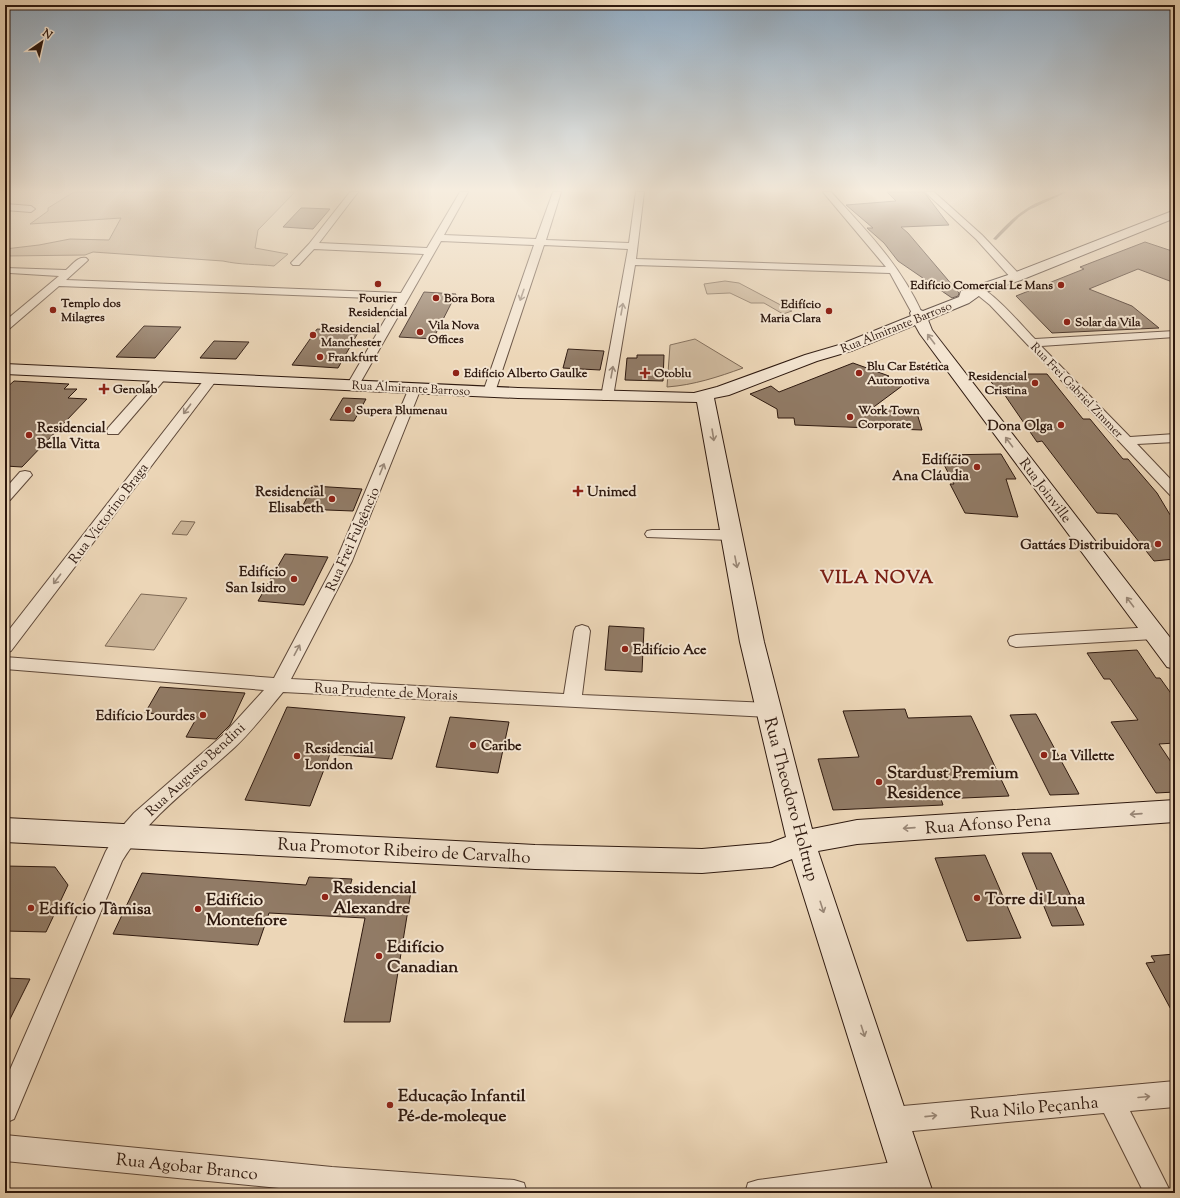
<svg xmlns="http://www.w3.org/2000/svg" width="1180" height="1198" viewBox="0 0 1180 1198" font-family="'Sorts Mill Goudy',serif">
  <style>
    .green { fill: #ccb69a; stroke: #7d6854 }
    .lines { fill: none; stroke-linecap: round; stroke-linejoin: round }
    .stream { fill: #796452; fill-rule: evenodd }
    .building { fill: #917b66; stroke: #2e190f }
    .street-casing { stroke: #5e4839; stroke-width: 2 }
    .secondary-casing { stroke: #2e190f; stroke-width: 2 }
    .street { fill: #f3e4d0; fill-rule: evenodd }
    .secondary { fill: #f3e4d0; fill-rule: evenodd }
    .oneway { stroke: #9a8979 }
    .poi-dot { fill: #8f2418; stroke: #f3e4d0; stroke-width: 1.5 }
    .labels { text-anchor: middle; stroke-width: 4; stroke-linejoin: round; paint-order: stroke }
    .far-poi-label { font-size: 12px; font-weight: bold; fill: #2e190f; stroke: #f3e4d0; text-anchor: start }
    .far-street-label { font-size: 12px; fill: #2e190f; stroke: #f3e4d0 }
    .poi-label { font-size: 14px; font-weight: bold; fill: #2e190f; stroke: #f3e4d0; text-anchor: end }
    .street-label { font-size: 14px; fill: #2e190f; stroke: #f3e4d0 }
    .near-poi-label { font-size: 17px; font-weight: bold; fill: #2e190f; stroke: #f3e4d0; text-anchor: start }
    .near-street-label { font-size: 17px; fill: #2e190f; stroke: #f3e4d0 }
    .district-label { font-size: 18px; font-weight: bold; letter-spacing: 1px; fill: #7a1f14; stroke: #f3e4d0 }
  </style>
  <rect width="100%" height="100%" fill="#ecd6b7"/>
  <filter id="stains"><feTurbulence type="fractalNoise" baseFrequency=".005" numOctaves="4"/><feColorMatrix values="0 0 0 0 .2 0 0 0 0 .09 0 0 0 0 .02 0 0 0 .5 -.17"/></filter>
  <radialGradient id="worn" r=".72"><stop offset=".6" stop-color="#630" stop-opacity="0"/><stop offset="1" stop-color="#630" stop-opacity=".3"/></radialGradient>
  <g class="green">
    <path d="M74,192h221l-37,38 -3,18 33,6 -14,12c-18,-2 -33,-1 -51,-5l-130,-9 -8,3 -80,1v-7l34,-4 31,-6 39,1 12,-22 -91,6 18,-13v-3z"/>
    <path d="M725,281l14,2 53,28 -9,3 -19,-11h-13l-21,-10 -23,1 -3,-10z"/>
    <path d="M695,339l48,29c-25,9 -49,17 -76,19l3,-42z"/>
    <path d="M181,521l14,1 -8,13 -15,-1z"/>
    <path d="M141,594l46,4 -33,52 -49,-4z"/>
  </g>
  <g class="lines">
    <path class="stream" d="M1063,192h4l-38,18 -10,7 -23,23 -3,-1c10,-11 20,-22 33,-30 11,-8 25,-11 37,-17z"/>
  </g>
  <g class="building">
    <path d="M887,192h37l25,33 -48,2 7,6 51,60 -1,3 -6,2 -54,-37 -14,-18 -17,-15h6l-27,-23 50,-4z"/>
    <path d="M301,208h4l25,1 -17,20 -30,-2z"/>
    <path d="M1145,242l30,10v31l-37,-14 -49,20 43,17 27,22 -107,5 -36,-37 68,-27 -4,-2z"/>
    <path d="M424,292l32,2 -23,45 -34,-2z"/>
    <path d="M144,326l37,1 -26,31 -39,-1z"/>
    <path d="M317,329l42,2 -21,37 -46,-3z"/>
    <path d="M214,341l35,1 -13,17 -36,-1z"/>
    <path d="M568,349l36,2 -4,19 -37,-2z"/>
    <path d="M637,355h27l-1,26 -38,-1 2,-22h10z"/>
    <path d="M853,363l36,13 -5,4 18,6 -31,23 45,1 6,20 -127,-5 -1,-7h-16l-1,-9 -27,-15 21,-8 8,6z"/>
    <path d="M986,374h61l36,45h7l33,40h5l29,34 18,30v36l-21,2 -37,-47 -20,-1 -55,-72 -5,1 -33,-48 -4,1z"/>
    <path d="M14,381l55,3 -5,5h13l-9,9 19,1 -65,68 -17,-1v-77z"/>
    <path d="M343,398l23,1 -12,22 -24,-1z"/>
    <path d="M1001,454l15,25h-10l12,38 -53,-4 -15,-29h4l-15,-29z"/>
    <path d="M313,486l49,3 -9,22 -52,-2z"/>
    <path d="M285,554l43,3 -24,48 -46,-4z"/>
    <path d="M609,626l35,2 -2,44 -37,-2z"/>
    <path d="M1137,650l19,28h4l15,21v44l-16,1 16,24v24l-19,1 -45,-71 27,-2 -28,-41h-6l-17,-26z"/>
    <path d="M160,687l85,6 -15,32 -14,14 -30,-2 11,-20 -52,-4z"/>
    <path d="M287,707l118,10 -13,42 -62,-5 -20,52 -65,-6z"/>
    <path d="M905,709l3,9 63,-2 38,80 -68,3 2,6 -110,5 -15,-51 41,-2 -16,-46z"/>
    <path d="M1036,714l43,80 -29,1 -40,-80z"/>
    <path d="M450,717l59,5 -11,51 -62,-6z"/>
    <path d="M1022,853h29l33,72 -32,1z"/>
    <path d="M985,855l36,83 -54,3 -32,-83z"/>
    <path d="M5,866l50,1 13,18 -22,47 -41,-1z"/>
    <path d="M142,873l164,12 3,-8 43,2 -3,11 62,1 -21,131h-46l21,-104 -96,-5 -11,32 -145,-11z"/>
    <path d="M1175,954v63l-29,-54 9,-1 -4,-6z"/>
    <path d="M5,978l25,1 -25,50z"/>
  </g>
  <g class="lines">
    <defs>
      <g id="street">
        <path d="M350,192h8l-39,51 108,5 33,-56h8l-24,43 92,4 17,-47h8l-15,48 83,3 7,-51h8l-8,67 250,8 -63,-75h8c35,38 70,74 91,121l-1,2h-8l-23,-42 -255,-8 -22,132 -2,3h-8l-2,-3 27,-148 -84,-4 -49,147 -2,3h-8l-2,-3 51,-147 -93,-4 -82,144 -2,3h-8l-2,-3 50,-86 -338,-13 -50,43 -4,1v-9l54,-45 -49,-3 -4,-1 -1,-2 1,-2 60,2c6,-5 12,-14 20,-12l2,2 -2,2 -20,18 335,13 23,-39 -110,-5 -15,16h-6l-2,-2 18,-19z"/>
        <path d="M925,192h9l48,43 38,40 1,2 -1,2h-8l-36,-40z"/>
        <path d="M5,204l26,2 4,3 -4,3 -26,-2z"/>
        <path d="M978,287c15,4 45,40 57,52l140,-8v6l-134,9 89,91 45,-3v8l-38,2 38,40v12l-5,-1 -180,-190 -16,-13 -1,-2 1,-2z"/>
        <path d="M161,372l4,1 2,3 -2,3 -47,55h-10l-1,-3 1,-3 49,-55z"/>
        <path d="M211,375l4,1 2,3 -2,3 -204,269 -6,2v-18l202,-259z"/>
        <path d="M415,384l4,1 2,3 -69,173 -61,118 273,15 10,-63 2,-4 6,-2 6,2 2,4 -8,64 185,8 6,2 3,5 -3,5 -6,2 -484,-25c-15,18 -30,38 -48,55 -39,36 -85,68 -113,114l-108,258 -9,4v-42l101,-230 13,-21 15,-17 89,-78 41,-45 -259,-21v-12l269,21 62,-117 73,-173 2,-3z"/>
        <path d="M25,471l5,1 2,3 -22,25 -5,1v-12l15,-17z"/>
        <path d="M652,530h79l5,2 2,3 -2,3 -5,2 -84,-3 -2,-3 2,-3z"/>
        <path d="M1154,627l6,2 2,4 -2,4 -6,2 -138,8 -6,-2 -2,-4 2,-4 6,-2z"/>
        <path d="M1175,1081v26l-45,4 41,82h-27l-40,-80 -212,20 -9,-4 -4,-9 4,-9 9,-4z"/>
        <path d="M5,1135l327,32 182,13 10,3 3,10h-198l-324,-32z"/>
        <path d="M909,1160l9,4 4,9 -4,9 -9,4 -50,7h-114l3,-10 10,-3z"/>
      </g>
      <path id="secondary" d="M1175,210v8l-154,62 -38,13 -14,10 -41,17 4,10 243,314v25l-8,-2 -247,-333 -5,-9 -64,26 -34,10 -88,34 -15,3 50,244 48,187 45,-9 318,-20v22l-318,22 -39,7 115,342h-36l-105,-334 -20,8 -70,6 -167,-4 -530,-27v-24l530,27 167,4 68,-6 16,-6 -46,-195 -43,-240 -179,-4 -513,-24v-10l513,24 176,5 23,-6 88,-32 34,-10 72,-29 -1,-3 2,-3 5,-1 6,2 36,-14 2,-6 50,-17z"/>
    </defs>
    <use href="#street" class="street-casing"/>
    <use href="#secondary" class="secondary-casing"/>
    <use href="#street" class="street"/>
    <use href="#secondary" class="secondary"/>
  </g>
  <defs><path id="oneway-shaft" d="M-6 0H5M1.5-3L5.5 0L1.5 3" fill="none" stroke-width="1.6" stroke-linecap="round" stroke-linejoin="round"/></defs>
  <g class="oneway">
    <use href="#oneway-shaft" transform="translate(522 295) rotate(109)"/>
    <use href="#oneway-shaft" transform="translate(622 309) rotate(-80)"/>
    <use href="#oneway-shaft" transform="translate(931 339) rotate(-127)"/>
    <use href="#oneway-shaft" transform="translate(612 372) rotate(-80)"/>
    <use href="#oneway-shaft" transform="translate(187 409) rotate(127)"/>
    <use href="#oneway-shaft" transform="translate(713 435) rotate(81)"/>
    <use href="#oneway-shaft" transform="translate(1009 442) rotate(-127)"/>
    <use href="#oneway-shaft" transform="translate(382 469) rotate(-68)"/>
    <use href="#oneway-shaft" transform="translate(736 562) rotate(79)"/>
    <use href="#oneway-shaft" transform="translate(57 579) rotate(127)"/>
    <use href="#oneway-shaft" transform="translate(1130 602) rotate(-127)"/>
    <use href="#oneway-shaft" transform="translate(297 650) rotate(-62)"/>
    <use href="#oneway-shaft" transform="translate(1136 814) rotate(176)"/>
    <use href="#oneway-shaft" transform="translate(909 828) rotate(176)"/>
    <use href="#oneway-shaft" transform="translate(822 907) rotate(72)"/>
    <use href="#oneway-shaft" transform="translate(863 1031) rotate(72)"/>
    <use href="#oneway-shaft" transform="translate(1144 1097) rotate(-5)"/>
    <use href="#oneway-shaft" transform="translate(931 1116) rotate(-6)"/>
  </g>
  <linearGradient id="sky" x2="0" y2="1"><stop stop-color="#8fa8be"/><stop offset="0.53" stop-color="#f6eddf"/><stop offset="1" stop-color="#f6eddf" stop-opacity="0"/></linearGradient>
  <rect width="1180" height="359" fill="url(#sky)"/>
  <g class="poi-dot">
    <circle cx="378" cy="284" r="4"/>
    <circle cx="1061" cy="285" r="4"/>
    <circle cx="436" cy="298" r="4"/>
    <circle cx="53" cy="310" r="4"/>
    <circle cx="829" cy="311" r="4"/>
    <circle cx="1067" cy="322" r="4"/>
    <circle cx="420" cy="332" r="4"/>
    <circle cx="313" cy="335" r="4"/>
    <circle cx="320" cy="357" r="4"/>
    <circle cx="456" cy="373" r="4"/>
    <path d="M643 367h4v4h4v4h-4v4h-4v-4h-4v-4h4z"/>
    <circle cx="859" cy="373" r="4"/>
    <circle cx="1035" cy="383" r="4"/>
    <path d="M102 383h4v4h4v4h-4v4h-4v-4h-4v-4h4z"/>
    <circle cx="348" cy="410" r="4"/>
    <circle cx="850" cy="417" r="4"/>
    <circle cx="1061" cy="425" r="4"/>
    <circle cx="29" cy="435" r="4"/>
    <circle cx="977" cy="467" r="4"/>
    <path d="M576 485h4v4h4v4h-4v4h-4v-4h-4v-4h4z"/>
    <circle cx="332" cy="499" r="4"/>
    <circle cx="1158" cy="544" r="4"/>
    <circle cx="294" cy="579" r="4"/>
    <circle cx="625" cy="649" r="4"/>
    <circle cx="203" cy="715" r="4"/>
    <circle cx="473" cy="745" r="4"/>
    <circle cx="1044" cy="755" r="4"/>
    <circle cx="297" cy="756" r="4"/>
    <circle cx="879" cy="782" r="4"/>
    <circle cx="325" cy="897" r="4"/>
    <circle cx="977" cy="898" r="4"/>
    <circle cx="31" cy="908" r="4"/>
    <circle cx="198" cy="909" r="4"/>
    <circle cx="379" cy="956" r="4"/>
    <circle cx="390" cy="1105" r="4"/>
  </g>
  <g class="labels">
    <g class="far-poi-label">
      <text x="1053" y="289" text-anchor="end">Edifício Comercial Le Mans</text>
      <text x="378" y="302" text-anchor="middle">Fourier<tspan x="378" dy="14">Residencial</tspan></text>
      <text x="444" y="302">Bora Bora</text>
      <text x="61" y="307">Templo dos<tspan x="61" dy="14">Milagres</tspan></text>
      <text x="821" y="308" text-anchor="end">Edifício<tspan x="821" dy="14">Maria Clara</tspan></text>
      <text x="1075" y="326">Solar da Vila</text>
      <text x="428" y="329">Vila Nova<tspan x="428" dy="14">Offices</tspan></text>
      <text x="321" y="332">Residencial<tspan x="321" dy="14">Manchester</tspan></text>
      <text x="328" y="361">Frankfurt</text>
      <text x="867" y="370">Blu Car Estética<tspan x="867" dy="14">Automotiva</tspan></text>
      <text x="464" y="377">Edifício Alberto Gaulke</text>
      <text x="654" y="377">Otoblu</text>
      <text x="1027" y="380" text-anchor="end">Residencial<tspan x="1027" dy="14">Cristina</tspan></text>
      <text x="113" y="393">Genolab</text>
      <text x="356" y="414">Supera Blumenau</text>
      <text x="858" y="414">Work Town<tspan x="858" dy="14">Corporate</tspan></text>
    </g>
    <g class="far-street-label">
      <text transform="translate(896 327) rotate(-22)" y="4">Rua Almirante Barroso</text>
      <text transform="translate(411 388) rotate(3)" y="4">Rua Almirante Barroso</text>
      <text transform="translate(1077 390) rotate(46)" y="4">Rua Frei Gabriel Zimmer</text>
    </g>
    <g class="poi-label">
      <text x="1053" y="430">Dona Olga</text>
      <text x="37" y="432" text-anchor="start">Residencial<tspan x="37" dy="16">Bella Vitta</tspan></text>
      <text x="969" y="464">Edifício<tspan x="969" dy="16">Ana Cláudia</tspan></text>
      <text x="324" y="496">Residencial<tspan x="324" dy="16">Elisabeth</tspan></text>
      <text x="587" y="496" text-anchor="start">Unimed</text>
      <text x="1150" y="549">Gattáes Distribuidora</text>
      <text x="286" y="576">Edifício<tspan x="286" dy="16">San Isidro</tspan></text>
      <text x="633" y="654" text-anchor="start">Edifício Ace</text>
      <text x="195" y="720">Edifício Lourdes</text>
      <text x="481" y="750" text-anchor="start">Caribe</text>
      <text x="305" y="753" text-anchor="start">Residencial<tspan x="305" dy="16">London</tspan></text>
      <text x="1052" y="760" text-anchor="start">La Villette</text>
    </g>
    <g class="street-label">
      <text transform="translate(1046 490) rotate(53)" y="5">Rua Joinville</text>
      <text transform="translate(108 513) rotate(-53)" y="5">Rua Victorino Braga</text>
      <text transform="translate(352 539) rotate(-66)" y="5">Rua Frei Fulgêncio</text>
      <text transform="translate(386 691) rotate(3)" y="5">Rua Prudente de Morais</text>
      <text transform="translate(195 769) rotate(-43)" y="5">Rua Augusto Bendini</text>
    </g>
    <g class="near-poi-label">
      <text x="887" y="778">Stardust Premium<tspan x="887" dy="20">Residence</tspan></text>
      <text x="333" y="893">Residencial<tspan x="333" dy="20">Alexandre</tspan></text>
      <text x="985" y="904">Torre di Luna</text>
      <text x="206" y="905">Edifício<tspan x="206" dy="20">Montefiore</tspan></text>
      <text x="39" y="914">Edifício Tâmisa</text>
      <text x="387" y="952">Edifício<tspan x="387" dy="20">Canadian</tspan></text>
      <text x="398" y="1101">Educação Infantil<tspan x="398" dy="20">Pé-de-moleque</tspan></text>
    </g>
    <g class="near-street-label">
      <text transform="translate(792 799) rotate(75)" y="6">Rua Theodoro Holtrup</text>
      <text transform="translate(988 823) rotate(-4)" y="6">Rua Afonso Pena</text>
      <text transform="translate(404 850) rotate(3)" y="6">Rua Promotor Ribeiro de Carvalho</text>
      <text transform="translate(1034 1107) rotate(-5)" y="6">Rua Nilo Peçanha</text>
      <text transform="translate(187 1166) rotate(6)" y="6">Rua Agobar Branco</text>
    </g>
    <g class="district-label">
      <text x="877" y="583">VILA NOVA</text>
    </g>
  </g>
  <rect width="1180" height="1198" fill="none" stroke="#ecd6b7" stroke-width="20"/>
  <rect x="6" y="6" width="1168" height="1186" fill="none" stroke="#2e190f" stroke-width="2"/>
  <rect x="10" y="10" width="1160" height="1178" fill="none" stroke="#2e190f"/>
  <g transform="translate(42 42) rotate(34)" stroke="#f3e4d0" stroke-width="3" paint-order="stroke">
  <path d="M0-3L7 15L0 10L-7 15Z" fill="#2e190f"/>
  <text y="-6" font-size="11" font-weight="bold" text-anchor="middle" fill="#2e190f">N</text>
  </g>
  <rect width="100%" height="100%" filter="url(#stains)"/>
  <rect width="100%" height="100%" fill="url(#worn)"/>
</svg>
